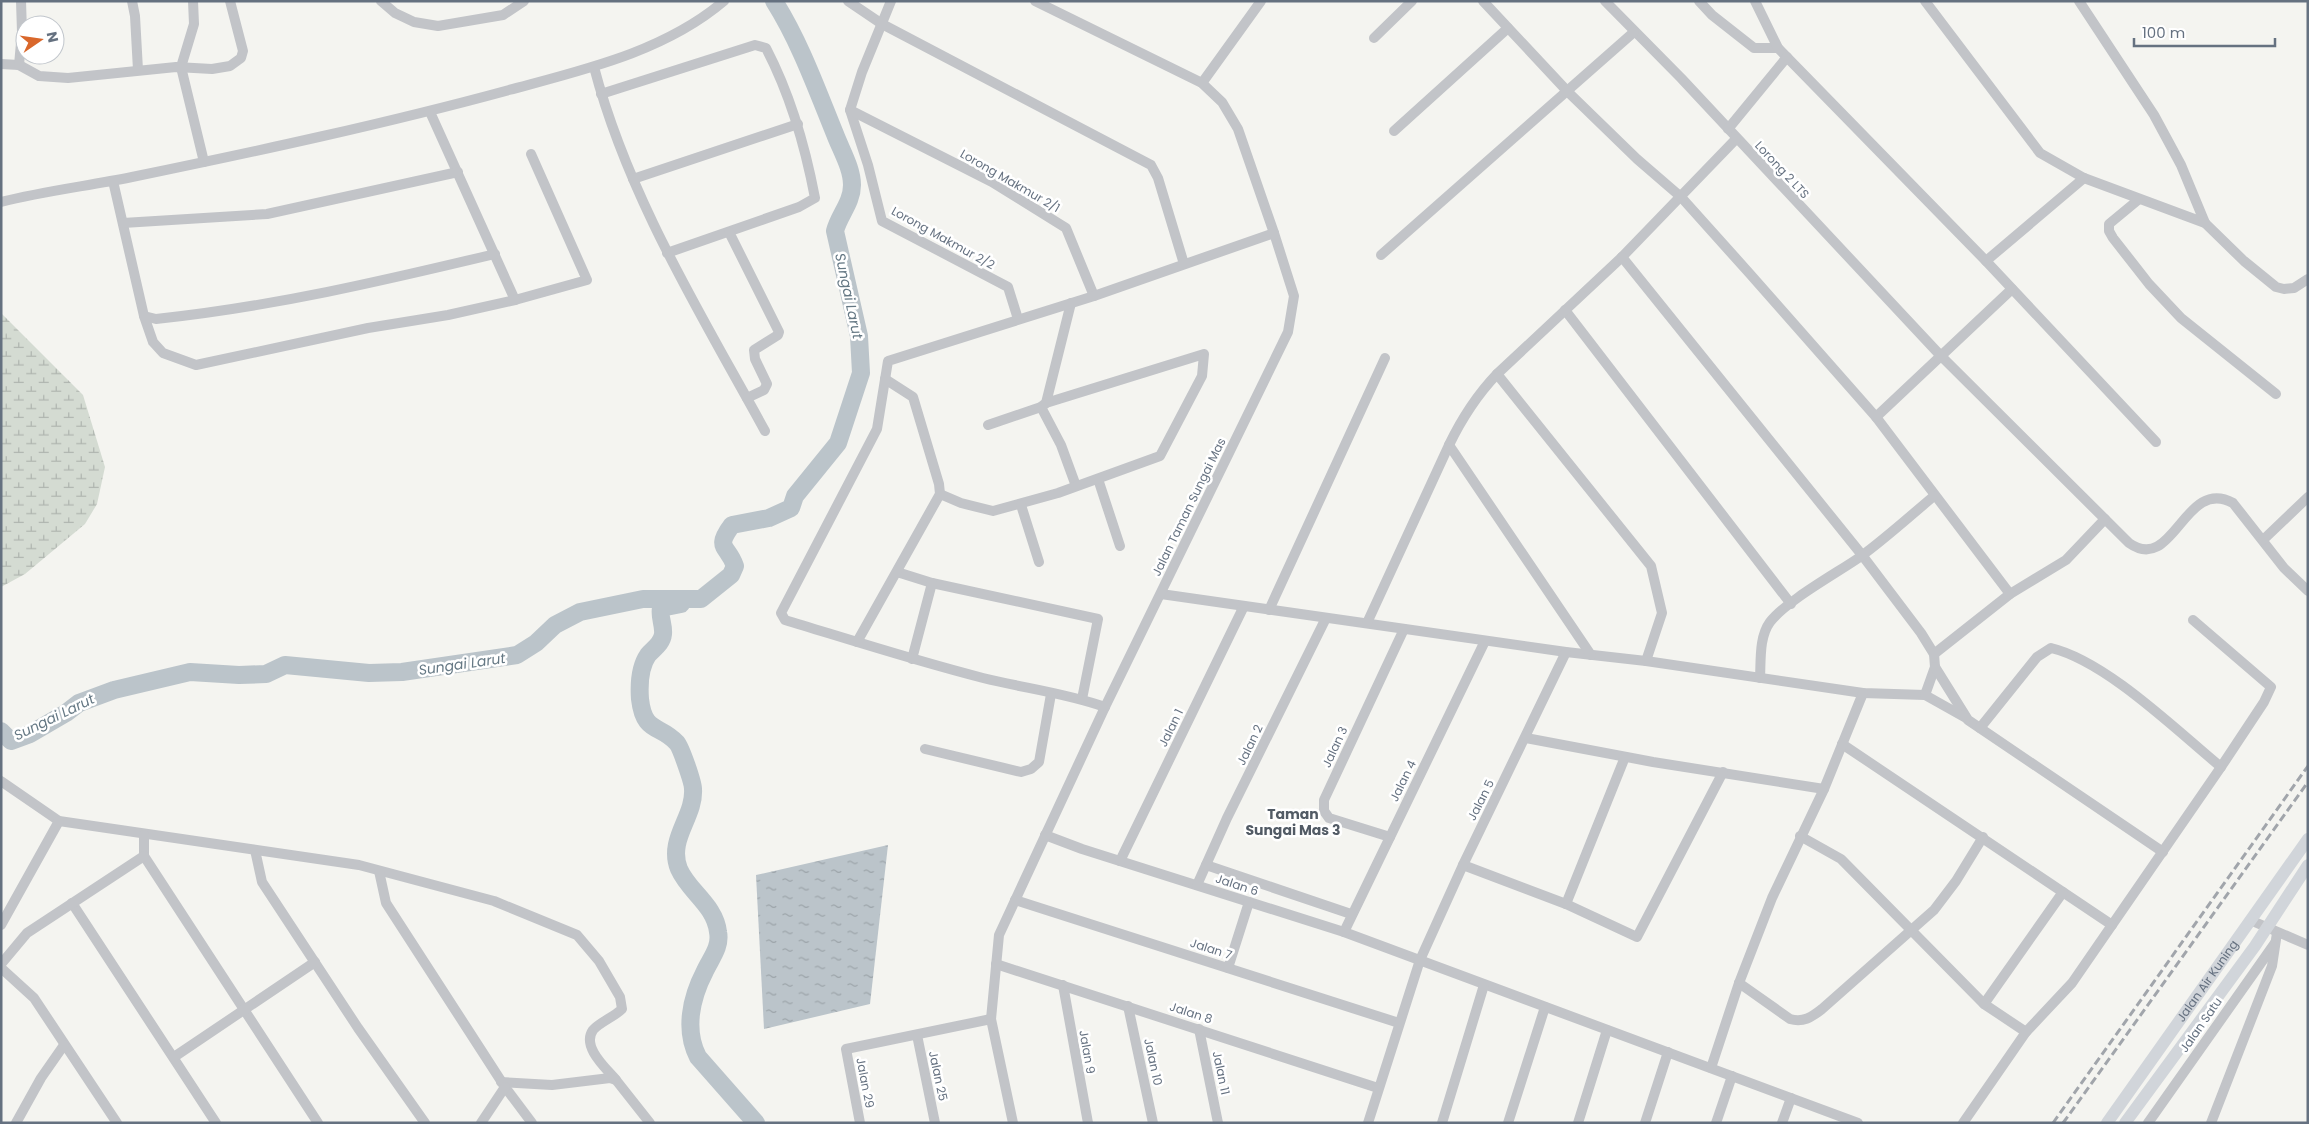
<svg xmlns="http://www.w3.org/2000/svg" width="2309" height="1124" viewBox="0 0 2309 1124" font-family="Poppins,sans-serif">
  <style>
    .wetland { fill: url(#wetland-marsh) }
    .water { fill: url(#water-ripples) }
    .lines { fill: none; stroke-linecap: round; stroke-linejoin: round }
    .river { stroke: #bbc4ca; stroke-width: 18 }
    .minor { stroke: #c2c4c8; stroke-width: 10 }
    .major { stroke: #d1d5da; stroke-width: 12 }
    .rail { stroke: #a1a5ab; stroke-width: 3; stroke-dasharray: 8 4; stroke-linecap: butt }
    .labels { text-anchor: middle; stroke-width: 5; stroke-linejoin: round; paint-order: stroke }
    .street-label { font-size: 12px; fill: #657180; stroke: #fff }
    .water-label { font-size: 14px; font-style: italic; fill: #657884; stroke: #fff }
    .neighbourhood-label { font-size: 14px; font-weight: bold; fill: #525b65; stroke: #fff }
  </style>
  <defs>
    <pattern id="wetland-marsh" width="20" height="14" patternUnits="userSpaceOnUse" patternTransform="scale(1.25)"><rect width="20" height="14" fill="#d4dbd2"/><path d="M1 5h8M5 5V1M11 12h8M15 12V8" fill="none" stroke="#b0b6b0"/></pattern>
    <pattern id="water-ripples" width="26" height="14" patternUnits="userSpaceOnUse" patternTransform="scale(1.25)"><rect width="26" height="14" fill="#bbc4ca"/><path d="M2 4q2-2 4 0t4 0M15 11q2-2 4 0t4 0" fill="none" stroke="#9ca4a9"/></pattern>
  </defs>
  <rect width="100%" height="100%" fill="#f4f4f0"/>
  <path class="wetland" d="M1,313l82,82 22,72 -8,37 -12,20 -60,50 -24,13z"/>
  <path class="water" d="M888,845l-18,159 -106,25 -8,-154z"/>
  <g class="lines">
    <g class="river">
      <path d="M681,604l-20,4c-2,9 3,17 2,26 -1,10 -10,15 -15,21 -9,13 -9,30 -8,44 4,35 20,25 37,44 4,5 16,39 16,46 2,28 -26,50 -14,80 10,23 36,36 39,63 3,15 -7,26 -13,39 -14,27 -21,59 -7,86l58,66"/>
      <path d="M1,731l10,10 19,-7 36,-21 13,-10 35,-13 76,-18 49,3 27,-1 19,-9 84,8 33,-1 115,-17 19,-12 19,-18 25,-13 63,-13h58l30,-24 4,-9c-7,-21 -21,-17 -3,-41l37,-7 22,-10 4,-12 43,-53 23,-70 -2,-37 -24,-105c4,-16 17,-28 17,-46 0,-17 -11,-35 -17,-51 -18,-44 -35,-92 -61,-133"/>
    </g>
    <g class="minor">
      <path d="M132,1l3,15 3,54"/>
      <path d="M193,1l1,23 -13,43 23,95"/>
      <path d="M381,1l14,12 19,9 24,4 65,-11 21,-14"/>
      <path d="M848,1l34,23 269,141 7,13 26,86"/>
      <path d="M891,1l-29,71 -12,38 18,55 14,56 126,66 10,32"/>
      <path d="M1483,1l85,91 69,67 44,38 69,77 126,143 134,177"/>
      <path d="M1605,1l76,77 259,277 189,188c45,32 55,-67 104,-40l51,65 24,23"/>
      <path d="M1699,1l13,14 42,33h24"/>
      <path d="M1755,1l23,47 208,213 170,181"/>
      <path d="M1925,1l115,152 44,25 121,45 39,38 32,26 8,2 10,-1 14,-9"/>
      <path d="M2079,1l75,114 27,50 24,58"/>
      <path d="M1374,38l38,-37"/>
      <path d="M1,64l18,1 20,11 29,2 108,-11 36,2 18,-3 11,-8 2,-7 -13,-50"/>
      <path d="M19,65l3,-33 -1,-31"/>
      <path d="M594,67c34,130 107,247 171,364"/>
      <path d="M1202,83l59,-82"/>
      <path d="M601,94l154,-49 11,3c25,48 39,97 49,150l-16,9 -132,46"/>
      <path d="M850,110l142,72 74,46 28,68"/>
      <path d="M430,112l85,188 72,-20 -56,-126"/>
      <path d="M1728,129l59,-72"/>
      <path d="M1394,131l114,-103"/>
      <path d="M633,179l165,-55"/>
      <path d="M113,181l31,135 12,3c115,-12 226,-38 339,-65"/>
      <path d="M2138,200l-29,24v7l4,7 36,46 32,34 95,76"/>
      <path d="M1,202c43,-11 87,-16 131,-25 126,-26 252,-53 377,-87 74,-20 155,-38 215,-89"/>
      <path d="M123,223l144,-9 191,-42"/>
      <path d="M729,232l50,100 -1,3 -24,15 1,9 12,25 -3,6 -17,8"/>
      <path d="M1381,255l253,-223"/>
      <path d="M1986,261l98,-83"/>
      <path d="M1565,310l226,294"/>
      <path d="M144,316l9,26 10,11 33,12 172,-37 80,-13 67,-15"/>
      <path d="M1497,374l154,192 11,47 -16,48"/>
      <path d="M1041,407l20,38 15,41"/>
      <path d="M1876,417l136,-128"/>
      <path d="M988,425l53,-18 5,-4 25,-100"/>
      <path d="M1449,445c13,-27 28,-50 48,-71l125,-117 114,-118"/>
      <path d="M1098,479l22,67"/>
      <path d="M940,494l21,9 32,8 65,-18 102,-37 42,-80 2,-22 -158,49"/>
      <path d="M1021,505l18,57"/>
      <path d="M2263,540l45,-43"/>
      <path d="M897,572l35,11 166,36 -16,80"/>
      <path d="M1161,594l405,58 80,9 217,32 62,2 10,-28 -1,-13 -13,-21 -59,-78 -240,-298"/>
      <path d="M1269,610l116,-252"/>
      <path d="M1367,623l82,-178 142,210"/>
      <path d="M857,642l83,-148 -1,-10 -26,-87 -28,-18"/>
      <path d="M1934,654l76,-60 56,-34 39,-41"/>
      <path d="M912,659l20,-76"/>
      <path d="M1935,667l33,53 195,132"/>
      <path d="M1760,678c1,-18 -1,-41 10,-56 16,-21 67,-49 90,-65 26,-19 50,-41 74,-61"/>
      <path d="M1925,695l41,23"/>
      <path d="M1105,707c-39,-14 -82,-19 -122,-29 -67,-17 -132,-38 -198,-58l-4,-7 96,-184 11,-68 206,-65 180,-63"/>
      <path d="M1980,728l57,-71 14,-9c55,13 125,82 170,119"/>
      <path d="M1526,738l127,24 171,27"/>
      <path d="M1842,744l270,181"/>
      <path d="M925,749l96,23 10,-3 8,-7 12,-68"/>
      <path d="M1,781l58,40 300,44 135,36 83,34 22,26 21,36 2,12c-8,8 -22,13 -29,21 -12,17 14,39 23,50"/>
      <path d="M144,835v21l174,267"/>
      <path d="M1045,835l37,14 262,83 514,191"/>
      <path d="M1800,836l41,23 143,145 42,28"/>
      <path d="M1390,837l-61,-19 -5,-7v-11l80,-171"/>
      <path d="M255,850l7,32 96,146 67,95"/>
      <path d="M1120,861l124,-255"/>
      <path d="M1206,865l145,49"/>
      <path d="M1463,865l103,39 71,33 86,-165"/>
      <path d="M379,871l7,32 119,184 27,36"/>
      <path d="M1197,885l30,-67 99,-200"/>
      <path d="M1015,900l384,123"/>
      <path d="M72,903l144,220"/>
      <path d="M1566,904l59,-147"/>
      <path d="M2250,920l58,25"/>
      <path d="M1,925l58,-104"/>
      <path d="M1344,932l141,-291"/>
      <path d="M1,964l26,-31 117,-77"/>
      <path d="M996,964l382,124"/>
      <path d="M1,968l33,30 83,125"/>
      <path d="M1228,968l21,-66"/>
      <path d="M1739,983l51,36c13,4 22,-2 32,-10l112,-99 22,-29 27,-44"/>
      <path d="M1063,985l25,138"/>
      <path d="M1984,1004l79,-112"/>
      <path d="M1128,1006l25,117"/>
      <path d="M1199,1029l19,94"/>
      <path d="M917,1035l18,88"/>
      <path d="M174,1057l141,-95"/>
      <path d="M1711,1068l28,-85 33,-85 52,-109 39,-96"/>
      <path d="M501,1082l51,3 58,-7 6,2 34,43"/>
      <path d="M16,1123l25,-45 23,-33"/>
      <path d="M481,1123l24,-36"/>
      <path d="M860,1123l-14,-74 145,-30"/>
      <path d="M1013,1123l-22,-104 8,-84 106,-228 183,-375 6,-36 -20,-63 -36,-104 -16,-27 -20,-19 -167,-82"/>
      <path d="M1368,1123l52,-163 43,-95 103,-213"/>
      <path d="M1442,1123l42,-138"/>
      <path d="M1508,1123l37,-116"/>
      <path d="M1578,1123l29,-93"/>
      <path d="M1645,1123l23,-71"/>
      <path d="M1716,1123l16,-47"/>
      <path d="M1782,1123l9,-25"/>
      <path d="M1963,1123l63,-91 46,-49 149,-216 43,-65 7,-15 -78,-67"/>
      <path d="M2148,1123l127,-180"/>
      <path d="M2211,1123l61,-157 5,-33"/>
    </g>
    <g class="major">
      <path id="s1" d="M2107,1123l201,-284"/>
      <path d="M2125,1123l130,-177 53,-81"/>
    </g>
    <g class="rail">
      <path d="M2053,1123l255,-357"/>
      <path d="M2063,1123l245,-341"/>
    </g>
  </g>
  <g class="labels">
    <g class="street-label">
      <text transform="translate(1782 170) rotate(47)" y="4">Lorong 2 LTS</text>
      <text transform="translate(1010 181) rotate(30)" y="4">Lorong Makmur 2/1</text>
      <text transform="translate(943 238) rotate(29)" y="4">Lorong Makmur 2/2</text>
      <text transform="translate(1189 507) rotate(-64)" y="4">Jalan Taman Sungai Mas</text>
      <text transform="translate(1171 728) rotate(-64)" y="4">Jalan 1</text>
      <text transform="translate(1250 745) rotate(-64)" y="4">Jalan 2</text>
      <text transform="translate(1335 747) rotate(-65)" y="4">Jalan 3</text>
      <text transform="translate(1403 781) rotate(-64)" y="4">Jalan 4</text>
      <text transform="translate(1481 800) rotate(-63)" y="4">Jalan 5</text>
      <text transform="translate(1237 885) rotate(18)" y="4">Jalan 6</text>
      <text transform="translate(1211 949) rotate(18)" y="4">Jalan 7</text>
      <text dy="4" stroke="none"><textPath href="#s1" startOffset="174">Jalan Air Kuning</textPath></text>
      <text transform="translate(1191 1013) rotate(18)" y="4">Jalan 8</text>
      <text transform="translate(2201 1025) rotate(-55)" y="4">Jalan Satu</text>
      <text transform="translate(1087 1052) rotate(80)" y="4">Jalan 9</text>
      <text transform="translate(1153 1062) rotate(78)" y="4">Jalan 10</text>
      <text transform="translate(1221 1073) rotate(78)" y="4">Jalan 11</text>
      <text transform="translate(938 1076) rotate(78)" y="4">Jalan 25</text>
      <text transform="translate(865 1083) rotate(79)" y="4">Jalan 29</text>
    </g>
    <g class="water-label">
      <text transform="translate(849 296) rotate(78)" y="5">Sungai Larut</text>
      <text transform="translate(462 664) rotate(-8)" y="5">Sungai Larut</text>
      <text transform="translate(54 717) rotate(-26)" y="5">Sungai Larut</text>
    </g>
    <g class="neighbourhood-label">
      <text x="1293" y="819">Taman<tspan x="1293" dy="16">Sungai Mas 3</tspan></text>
    </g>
  </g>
  <rect width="2309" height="1124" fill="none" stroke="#657180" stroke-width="5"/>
  <g transform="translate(40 40) rotate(77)"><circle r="24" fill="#ffffff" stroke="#c1c6cc"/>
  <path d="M0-4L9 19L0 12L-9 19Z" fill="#d9672b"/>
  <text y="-8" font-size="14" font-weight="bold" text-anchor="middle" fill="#657180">N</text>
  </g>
  <path d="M2134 38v8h141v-8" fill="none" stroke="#657180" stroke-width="2.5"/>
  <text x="2142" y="38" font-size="15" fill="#657180" stroke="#ffffff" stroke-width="4" paint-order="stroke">100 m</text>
</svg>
